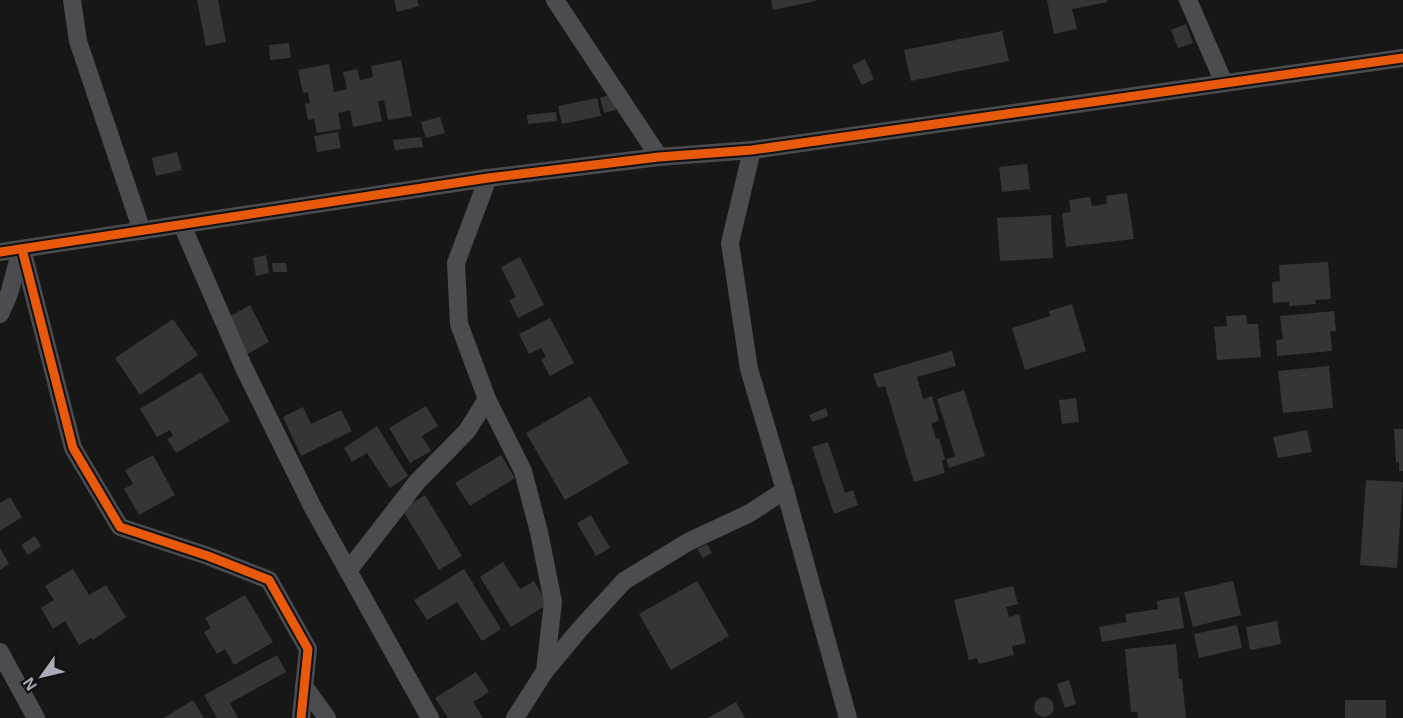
<svg xmlns="http://www.w3.org/2000/svg" width="1403" height="718" viewBox="0 0 1403 718" font-family="Arial,sans-serif">
  <style>
    .building { fill: #353536 }
    .lines { fill: none; stroke-linecap: round; stroke-linejoin: round }
    .street { stroke: #4b4c50; stroke-width: 18 }
    .cycleway-casing { stroke: #111113; stroke-width: 13 }
    .cycleway { stroke: #e8590c; stroke-width: 9 }
  </style>
  <rect width="100%" height="100%" fill="#171717"/>
  <g class="building">
    <path d="M197,0h21l8,42 -20,4z"/>
    <path d="M394,0h23l2,6 -22,6z"/>
    <path d="M771,0h44l1,1 -43,9z"/>
    <path d="M1047,0h60l1,2 -36,7 5,20 -23,5z"/>
    <path d="M1186,24l7,19 -15,5 -7,-18z"/>
    <path d="M1002,31l7,30 -98,20 -7,-31z"/>
    <path d="M289,43l2,15 -21,2 -1,-15z"/>
    <path d="M865,59l9,20 -12,6 -10,-20z"/>
    <path d="M401,60l11,56 -24,4 -4,-20 -6,1 4,20 -29,6 -3,-17 -12,3 3,16 -24,4 -3,-14 -6,1 -3,-16 5,-1 -2,-11 -5,1 -5,-23 31,-6 5,28 13,-3 -4,-17 14,-3 3,11 13,-3 -2,-11z"/>
    <path d="M612,94l4,16 -12,3 -4,-15z"/>
    <path d="M597,98l4,18 -39,8 -4,-18z"/>
    <path d="M556,112l1,9 -29,3 -1,-9z"/>
    <path d="M440,117l5,16 -19,5 -5,-16z"/>
    <path d="M338,132l3,16 -24,4 -3,-16z"/>
    <path d="M421,137l2,10 -28,3 -2,-10z"/>
    <path d="M177,152l5,18 -26,6 -4,-18z"/>
    <path d="M1027,164l3,25 -28,3 -3,-25z"/>
    <path d="M1127,193l7,46 -68,8 -4,-34 9,-1 -2,-12 21,-3 2,9 15,-2 -1,-8z"/>
    <path d="M1051,215l2,43 -53,3 -3,-43z"/>
    <path d="M266,255l3,18 -13,3 -3,-18z"/>
    <path d="M520,257l24,48 -26,13 -9,-18 7,-3 -15,-30z"/>
    <path d="M1328,262l3,37 -16,1 1,4 -27,2v-4l-16,1 -1,-21 8,-1 -1,-16z"/>
    <path d="M272,263h14l1,9h-14z"/>
    <path d="M1072,304l14,47 -61,19 -13,-42 38,-12 -1,-5z"/>
    <path d="M250,305l19,37 -23,13 -19,-37z"/>
    <path d="M1334,311l2,20h-6l2,20 -55,5 -1,-16 7,-1 -3,-23z"/>
    <path d="M1246,315l1,9h11l3,33 -44,3 -3,-33 13,-1 -1,-10z"/>
    <path d="M550,318l24,45 -24,13 -9,-16 5,-3 -5,-9 -12,6 -10,-20z"/>
    <path d="M173,319l25,36 -58,40 -25,-37z"/>
    <path d="M952,351l4,15 -39,11 6,22 9,-3 7,25 -8,2 5,16 3,-1 6,22 -3,1 3,12 -31,9 -29,-96 -7,2 -5,-14z"/>
    <path d="M1329,366l4,42 -50,5 -5,-42z"/>
    <path d="M201,372l29,49 -54,32 -9,-14 6,-3 -3,-6 -13,7 -17,-28z"/>
    <path d="M964,390l21,66 -36,12 -3,-9 9,-3 -18,-57z"/>
    <path d="M590,396l39,67 -64,37 -39,-67z"/>
    <path d="M1076,398l3,24 -17,2 -3,-24z"/>
    <path d="M426,406l12,20 -16,10 9,15 -21,12 -21,-35z"/>
    <path d="M303,407l8,17 30,-14 11,21 -51,25 -18,-39z"/>
    <path d="M826,408l2,8 -16,6 -3,-7z"/>
    <path d="M377,426l31,50 -18,12 -23,-35 -15,9 -8,-14z"/>
    <path d="M1394,429h9v42h-4v-9l-3,1z"/>
    <path d="M1307,430l5,22 -34,6 -5,-21z"/>
    <path d="M828,442l17,51 8,-3 5,15 -24,9 -22,-67z"/>
    <path d="M153,455l22,40 -36,20 -15,-26 9,-5 -8,-14z"/>
    <path d="M501,455l14,23 -45,28 -15,-23z"/>
    <path d="M1366,480l37,2 -6,86 -37,-3z"/>
    <path d="M425,495l37,61 -23,14 -37,-61z"/>
    <path d="M10,497l12,20 -22,14v-28z"/>
    <path d="M591,515l19,33 -14,8 -19,-33z"/>
    <path d="M35,536l6,10 -13,9 -7,-10z"/>
    <path d="M707,544l5,9 -9,5 -6,-9z"/>
    <path d="M0,548l9,16 -9,6z"/>
    <path d="M503,562l17,27 14,-8 14,23 -37,23 -31,-50z"/>
    <path d="M73,569l16,26 17,-10 20,32 -33,23 -2,-2 -12,7 -14,-24 -12,8 -12,-21 13,-8 -9,-14z"/>
    <path d="M464,569l37,60 -19,12 -25,-39 -30,18 -13,-20z"/>
    <path d="M697,581l32,55 -58,34 -32,-56z"/>
    <path d="M1233,581l8,34 -48,12 -9,-35z"/>
    <path d="M1013,586l5,18 -12,3 3,10 10,-3 7,29 -14,3 2,9 -35,9 -2,-6 -8,2 -15,-60z"/>
    <path d="M245,595l28,47 -39,23 -9,-16 -8,5 -13,-22 7,-4 -6,-10z"/>
    <path d="M1179,597l5,31 -82,14 -3,-15 28,-5 -2,-8 33,-5 -1,-8z"/>
    <path d="M1277,621l4,23 -31,6 -4,-23z"/>
    <path d="M1237,625l5,23 -43,10 -5,-24z"/>
    <path d="M1176,644l3,35h3l4,39h-48l-1,-6h-6l-6,-63z"/>
    <path d="M277,655l9,17 -56,31 8,15h-21l-13,-23z"/>
    <path d="M476,672l13,20 -16,10 10,16h-35l-13,-20z"/>
    <path d="M1069,680l7,24 -11,4 -8,-24z"/>
    <circle cx="1044" cy="707" r="10"/>
    <path d="M193,700l11,18h-40z"/>
    <rect x="1345" y="700" width="41" height="18"/>
    <path d="M736,702l9,16h-37z"/>
  </g>
  <g class="lines">
    <g class="street">
      <path d="M72,0l6,41 64,190"/>
      <path d="M555,0l104,157"/>
      <path d="M1188,0l36,83"/>
      <path d="M752,150l-22,93 19,126 36,121 63,228"/>
      <path d="M488,178l-32,85 3,61 28,75 36,72 16,61 14,70 -8,69"/>
      <path d="M182,225l62,143 68,138 118,212"/>
      <path d="M22,249l51,199 47,79 88,29 61,24 39,69 -7,69"/>
      <path d="M0,252l488,-74 171,-21 93,-7 651,-92"/>
      <path d="M0,314l9,-20 12,-44"/>
      <path d="M348,571l69,-89 50,-51 20,-32"/>
      <path d="M0,652l36,66"/>
      <path d="M304,686l23,32"/>
      <path d="M515,718l30,-47 35,-42 44,-48 64,-39 62,-29 35,-23"/>
    </g>
    <defs>
      <g id="cycleway">
        <path d="M22,249l51,199 47,79 88,29 61,24 39,69 -7,69"/>
        <path d="M0,252l488,-74 171,-21 93,-7 651,-92"/>
      </g>
    </defs>
    <use href="#cycleway" class="cycleway-casing"/>
    <use href="#cycleway" class="cycleway"/>
  </g>
  <g transform="translate(42 676) rotate(236)" stroke="#111113" stroke-width="4.5" paint-order="stroke">
  <path d="M0-4.5L10 22L0 15L-10 22Z" fill="#a8adb8"/>
  <text y="-9" font-size="16" font-weight="bold" text-anchor="middle" fill="#a8adb8">N</text>
  </g>
</svg>
